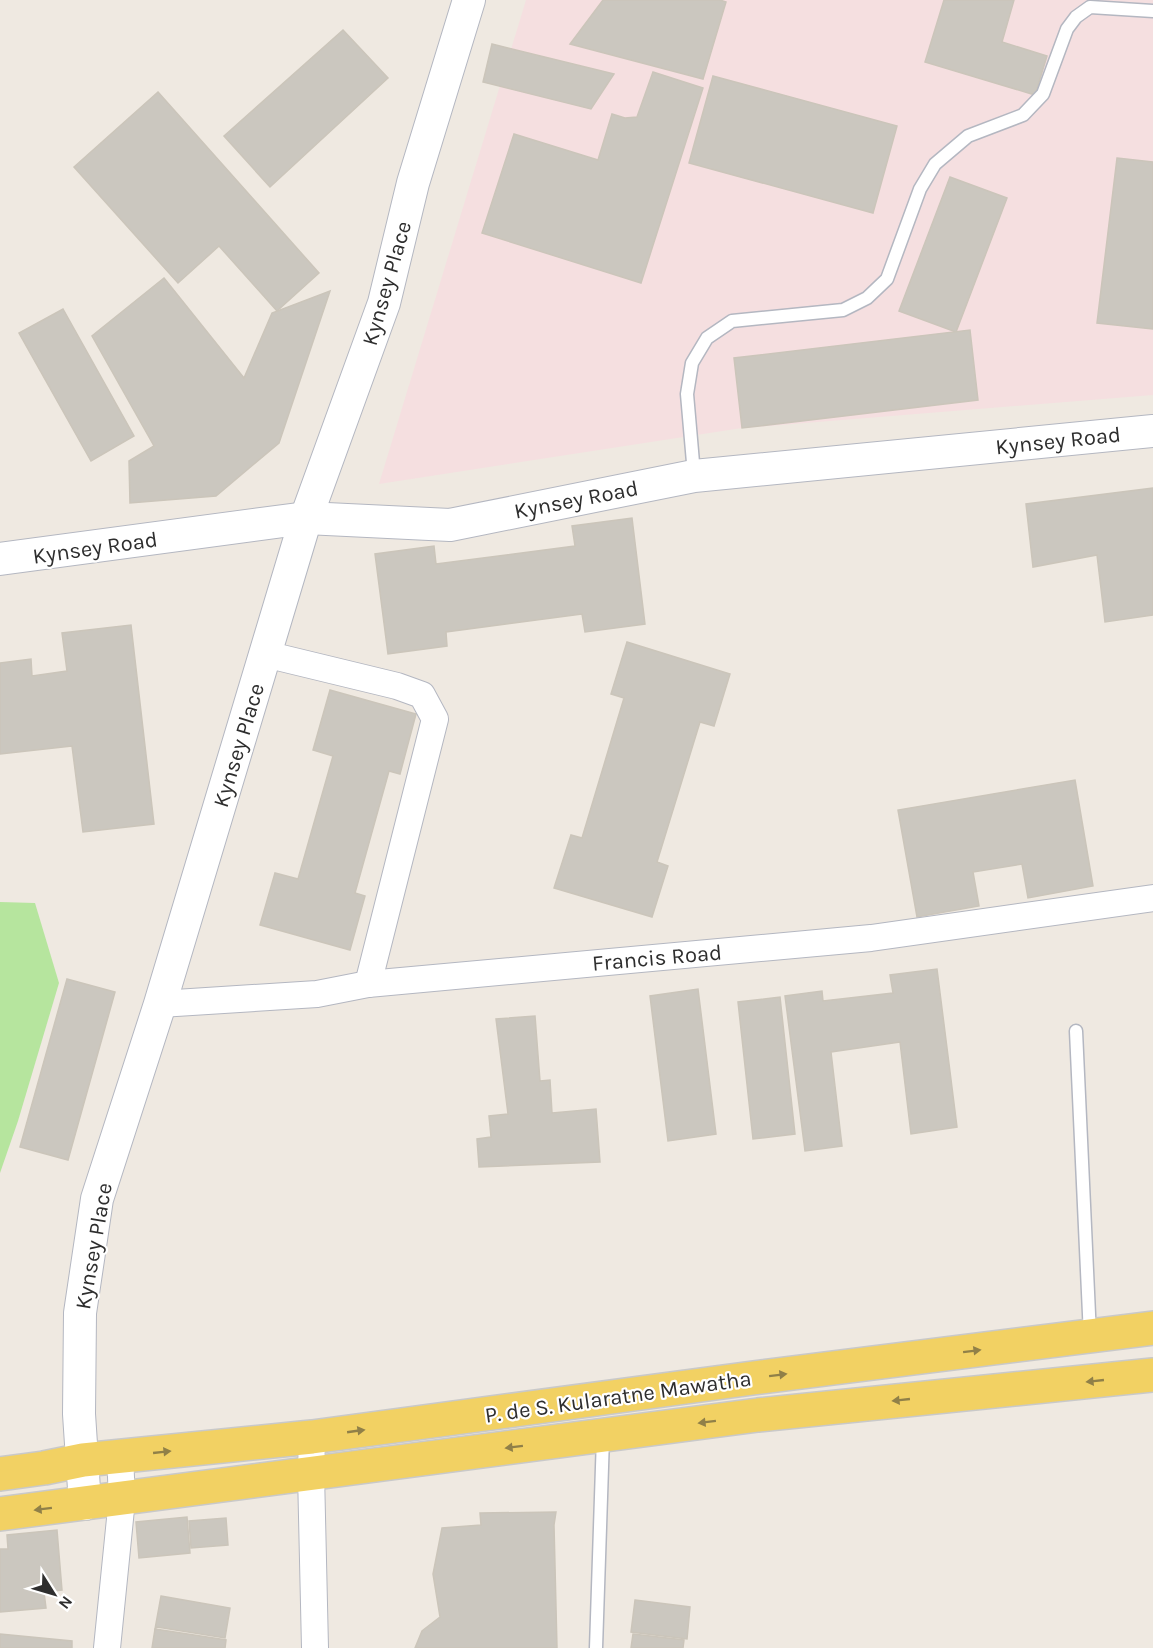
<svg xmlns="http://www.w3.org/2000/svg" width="1153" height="1648" viewBox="0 0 1153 1648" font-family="Karla,sans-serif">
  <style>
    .medical { fill: #f5dfe0 }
    .green { fill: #b6e59e }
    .building { fill: #cbc7bf; stroke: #cbc5ba; stroke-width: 1.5 }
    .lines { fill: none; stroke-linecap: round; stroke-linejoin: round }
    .service-casing { stroke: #b4b7c1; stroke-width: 15 }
    .minor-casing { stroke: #b4b7c1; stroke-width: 28 }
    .tertiary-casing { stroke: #b4b7c1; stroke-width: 34 }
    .primary-casing { stroke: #c9c9c9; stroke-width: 36 }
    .service { stroke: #fff; stroke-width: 12 }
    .minor { stroke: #fff; stroke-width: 26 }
    .tertiary { stroke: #fff; stroke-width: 32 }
    .primary { stroke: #f2d163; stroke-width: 33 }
    .oneway { fill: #908048 }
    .labels { text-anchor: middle; stroke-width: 4.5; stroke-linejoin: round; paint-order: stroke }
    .street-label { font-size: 22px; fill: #2e2e2e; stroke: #fff }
  </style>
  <rect width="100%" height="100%" fill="#efe9e1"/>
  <path class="medical" d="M526,0h627v395l-411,33 -363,56z"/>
  <path class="green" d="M0,902l35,1 24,80 -41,138 -18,52z"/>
  <g class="building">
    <path d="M603,0h117l6,2 -23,77 -133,-35z"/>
    <path d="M944,0h70l-12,42 45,14 -12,39 -110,-33z"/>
    <path d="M343,30l45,48 -118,109 -46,-51z"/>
    <path d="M492,44l122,30 -23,35 -108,-27z"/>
    <path d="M653,72l50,16 -62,195 -159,-50 32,-99 84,26 14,-46 13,4 12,-1z"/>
    <path d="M713,76l184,50 -24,87 -184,-50z"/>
    <path d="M158,92l161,181 -42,38 -58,-65 -41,37 -104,-116z"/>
    <path d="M1117,158l36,4v167l-56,-6z"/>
    <path d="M950,177l57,21 -51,134 -57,-21z"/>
    <path d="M164,278l80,100 28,-65 58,-22 -51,152 -63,53 -86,7 -1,-42 25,-15 -62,-110z"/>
    <path d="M63,309l71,127 -43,25 -72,-128z"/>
    <path d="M970,330l8,70 -236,28 -8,-70z"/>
    <path d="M1153,488v127l-48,7 -8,-67 -64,12 -7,-63z"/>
    <path d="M632,518l13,106 -60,8 -3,-18 -136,18 1,14 -59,8 -13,-100 59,-8 2,18 139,-18 -3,-20z"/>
    <path d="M131,625l23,199 -71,8 -11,-86 -72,8v-91l31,-4 1,17 35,-5 -5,-38z"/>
    <path d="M627,642l103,32 -16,52 -14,-4 -43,140 11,4 -16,51 -98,-29 17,-53 11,3 42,-140 -13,-4z"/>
    <path d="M330,690l86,24 -16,60 -11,-3 -34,122 10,3 -15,54 -90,-25 15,-52 23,6 35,-123 -20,-6z"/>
    <path d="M1075,780l18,106 -65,12 -6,-34 -49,8 6,34 -62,11 -19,-107z"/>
    <path d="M937,969l20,158 -46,7 -11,-92 -69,10 11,94 -37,5 -20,-155 37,-5 1,10 70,-8 -3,-18z"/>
    <path d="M67,979l48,13 -47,168 -48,-13z"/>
    <path d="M698,989l18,145 -48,7 -18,-145z"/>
    <path d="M780,997l15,137 -42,5 -15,-137z"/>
    <path d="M535,1016l5,65 10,-1 2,33 44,-4 4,53 -121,5 -2,-28 14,-2 -2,-21 19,-2 -12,-95z"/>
    <path d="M556,1512l-2,13 3,123h-142l7,-17 18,-14 -7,-43 9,-46 39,-3 -1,-12z"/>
    <path d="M187,1517l3,36 -51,5 -3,-36z"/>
    <path d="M226,1518l2,27 -37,3 -2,-27z"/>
    <path d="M57,1530l5,60 -18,2 2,16 -46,4v-63h8l-1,-14z"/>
    <path d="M161,1596l69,12 -5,30 -68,-11 -2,2z"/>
    <path d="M635,1600l55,7 -3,32 -56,-7z"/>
    <path d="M155,1629l71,11 -1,8h-73z"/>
    <path d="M0,1634l72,7v7h-72z"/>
    <path d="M633,1634l51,6 -1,8h-52z"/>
  </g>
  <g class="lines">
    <defs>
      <g id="service">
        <path d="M694,474l-7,-80 5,-31 15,-25 25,-17 111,-11 24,-12 20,-19 33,-90 15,-25 33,-28 55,-21 20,-21 24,-65 9,-12 14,-10 63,4"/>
        <path d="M1076,1031l14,305"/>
        <path d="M596,1648l7,-211"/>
      </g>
      <g id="minor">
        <path d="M265,654l132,32 25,9 13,24 -67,265"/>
        <path d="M160,1004l157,-10 51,-10 503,-46 282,-40"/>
        <path d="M312,1437l-1,36 4,175"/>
        <path d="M107,1648l15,-149 -2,-43"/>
      </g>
      <g id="tertiary">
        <path d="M0,559l306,-41 144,7 244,-49 459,-45"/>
        <path d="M85,1504l-6,-90 1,-101 17,-114 63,-195 146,-486 78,-215 29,-120 56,-183"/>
      </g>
      <g id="primary">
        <path d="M0,1474l44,-6 39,-8 229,-23 441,-59 400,-50"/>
        <path d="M0,1514l758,-99 395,-40"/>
      </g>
    </defs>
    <use href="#service" class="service-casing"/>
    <use href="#minor" class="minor-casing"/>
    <use href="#tertiary" class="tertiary-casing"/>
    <use href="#primary" class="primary-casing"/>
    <use href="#service" class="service"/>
    <use href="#minor" class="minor"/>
    <use href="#tertiary" class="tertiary"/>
    <use href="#primary" class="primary"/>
  </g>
  <defs><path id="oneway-solid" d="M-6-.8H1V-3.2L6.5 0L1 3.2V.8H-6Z" transform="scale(1.5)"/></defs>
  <g class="oneway">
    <use href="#oneway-solid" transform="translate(972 1351) rotate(-7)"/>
    <use href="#oneway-solid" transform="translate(778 1375) rotate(-7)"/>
    <use href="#oneway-solid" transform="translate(1095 1381) rotate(174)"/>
    <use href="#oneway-solid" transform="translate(901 1400) rotate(174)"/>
    <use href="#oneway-solid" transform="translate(707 1422) rotate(173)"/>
    <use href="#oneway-solid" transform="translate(356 1431) rotate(-8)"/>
    <use href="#oneway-solid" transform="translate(514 1447) rotate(173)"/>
    <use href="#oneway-solid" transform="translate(162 1452) rotate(-6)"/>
    <use href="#oneway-solid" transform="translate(43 1509) rotate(173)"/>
  </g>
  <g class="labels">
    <g class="street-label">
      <text transform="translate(386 283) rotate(-74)" y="8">Kynsey Place</text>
      <text transform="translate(1058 440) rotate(-6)" y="8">Kynsey Road</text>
      <text transform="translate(576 499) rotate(-11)" y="8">Kynsey Road</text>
      <text transform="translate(95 547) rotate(-8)" y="8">Kynsey Road</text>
      <text transform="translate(238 745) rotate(-73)" y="8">Kynsey Place</text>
      <text transform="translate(657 957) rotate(-5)" y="8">Francis Road</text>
      <text transform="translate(93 1246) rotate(-80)" y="8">Kynsey Place</text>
      <text transform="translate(618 1396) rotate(-8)" y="8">P. de S. Kularatne Mawatha</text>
    </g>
  </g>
  <g transform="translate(54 1594) rotate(127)" stroke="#ffffff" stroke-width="4.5" paint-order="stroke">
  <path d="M0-4.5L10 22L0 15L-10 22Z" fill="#2e2e2e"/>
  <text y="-9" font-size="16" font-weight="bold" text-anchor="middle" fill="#2e2e2e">N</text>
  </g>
</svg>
